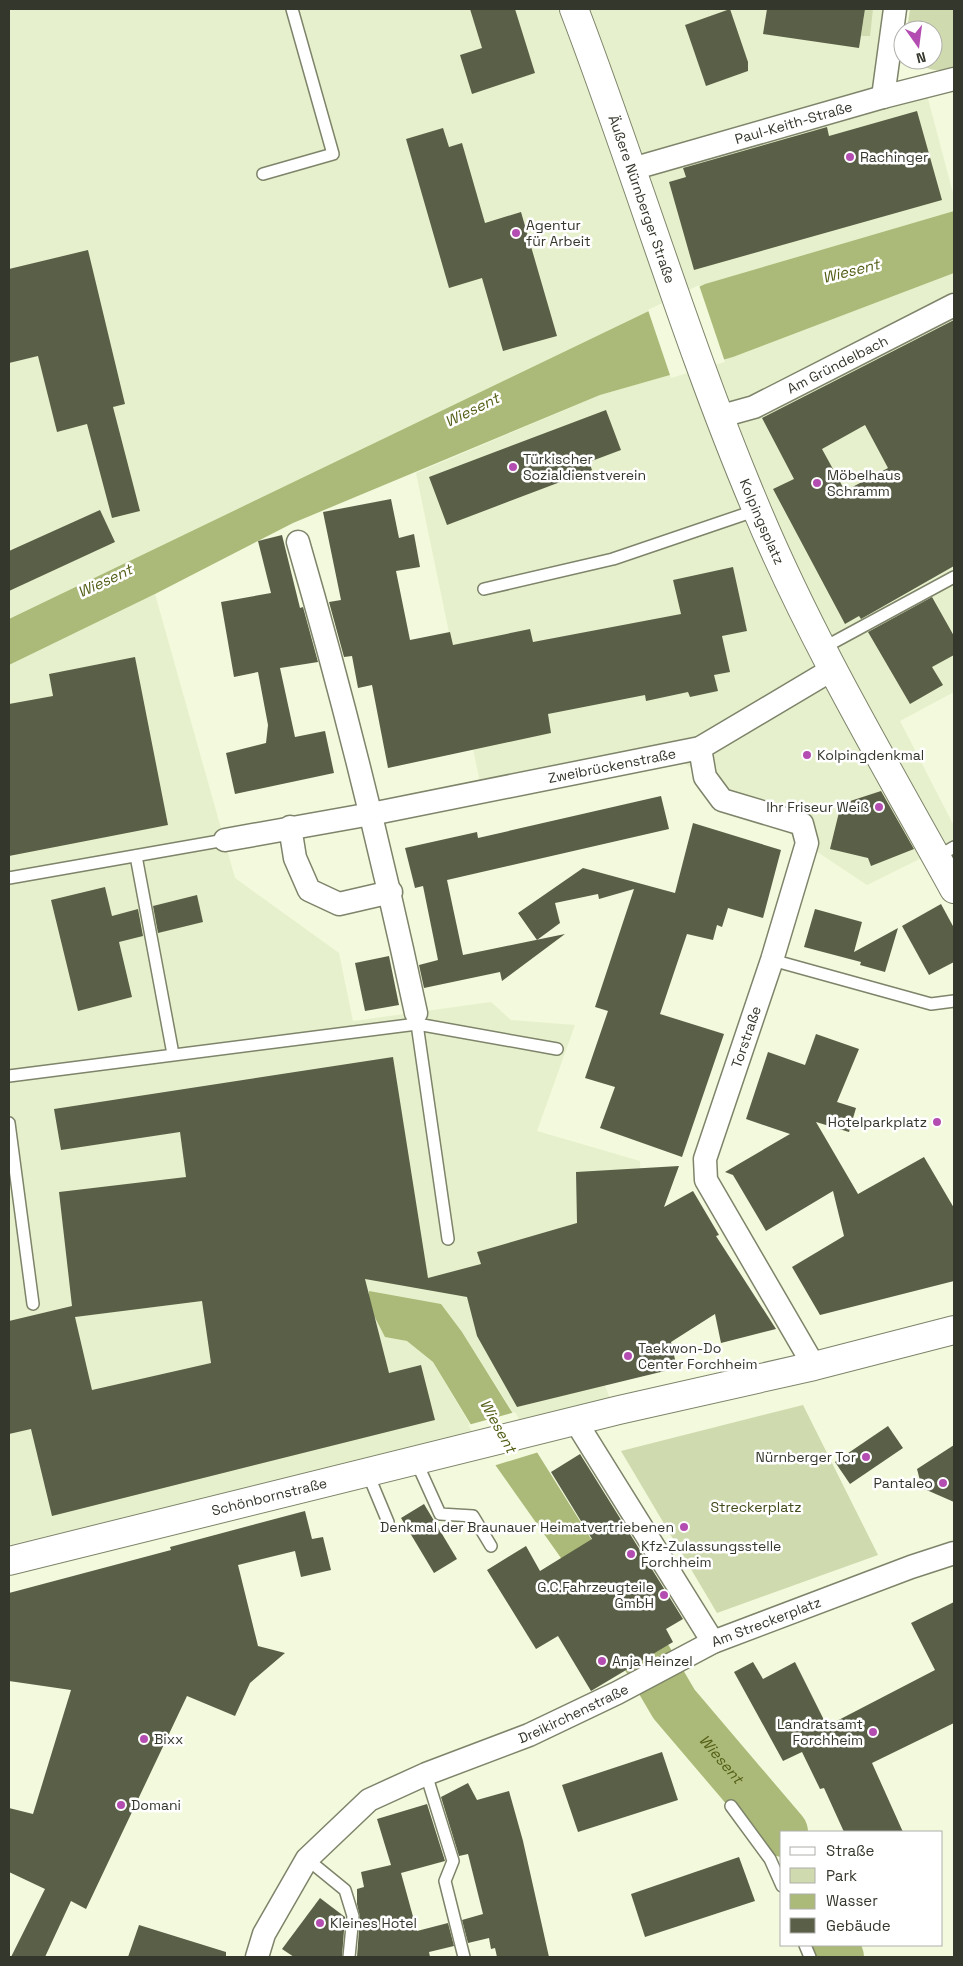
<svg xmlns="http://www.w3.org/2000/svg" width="963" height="1966" viewBox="0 0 963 1966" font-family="'Space Grotesk',sans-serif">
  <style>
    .built { fill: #e7f0cc }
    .green { fill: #d0daaf }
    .water { fill: #abba78 }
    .pier { fill: #f2f9dc }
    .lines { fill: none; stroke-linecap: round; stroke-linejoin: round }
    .river { stroke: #abba78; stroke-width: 50 }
    .building { fill: #5a6048; fill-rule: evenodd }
    .service-casing { stroke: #7d846a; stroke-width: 14 }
    .minor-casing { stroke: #7d846a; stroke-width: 25 }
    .tertiary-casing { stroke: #7d846a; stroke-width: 30 }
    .service { stroke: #fff; stroke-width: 11 }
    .minor { stroke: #fff; stroke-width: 22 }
    .tertiary { stroke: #fff; stroke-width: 28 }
    .poi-dot { fill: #b44db1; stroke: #fff; stroke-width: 2 }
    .labels { text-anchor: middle; stroke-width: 5; stroke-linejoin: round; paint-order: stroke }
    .street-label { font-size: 14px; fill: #34372c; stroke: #fff }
    .poi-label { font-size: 14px; fill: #34372c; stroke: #fff; text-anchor: start }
    .park-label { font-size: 14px; fill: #404919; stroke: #fff }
    .water-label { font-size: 15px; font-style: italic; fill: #535f16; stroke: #fff }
  </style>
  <rect width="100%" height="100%" fill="#f2f9dc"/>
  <g class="built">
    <path d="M9,9h886l-6,83 37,-1 28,106v14l-249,73 -696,335z"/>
    <path d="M954,273v419l-54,29 54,105v16l-87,43 -201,-134 -184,41 -66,-319 184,-78 133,-38z"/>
    <path d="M155,594l80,284 104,75 14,68 138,-19 20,18 64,5 -38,106 103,30 2,114 -73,20 42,106 -92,21 -57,-90 -77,5 22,4 26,21 42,71 -466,112v-880z"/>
  </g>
  <g class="green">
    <path d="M865,9h8l-3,27h-9z"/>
    <path d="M910,9h44v59c-19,4 -25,3 -41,-8h20v-30h-26z"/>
    <path d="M803,1405l75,150 -161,58 -96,-162z"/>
  </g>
  <g class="water">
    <path d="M954,211v62l-221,84 -133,38 -307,128 -138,71 -146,71v-46l696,-335z"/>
    <path d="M369,1291l72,13 21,28 151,242 -30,18 -22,-34 -65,-92 -63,-104 -26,-21 -22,-4 -16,-31z"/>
  </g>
  <g class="pier">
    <path d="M699,285l26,77 -54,16 -23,-68z"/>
    <path d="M515,1412l24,40 -46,14 -25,-41z"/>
  </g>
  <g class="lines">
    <g class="river">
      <path id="s1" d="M647,1658l27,46 109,128"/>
      <path d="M834,1945l5,12"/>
    </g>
  </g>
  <g class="building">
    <path d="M470,9h45l20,64 -63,21 -12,-39 22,-7z"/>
    <path d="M730,9l18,53v9l-42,15 -21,-61z"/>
    <path d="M767,9h98l-6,39 -96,-14z"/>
    <path d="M917,111l25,89 -248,70 -25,-88 17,-5 -3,-9 144,-41 2,9z"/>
    <path d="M443,128l6,19 13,-4 23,80 36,-11 36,124 -54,15 -21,-73 -33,10 -43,-149z"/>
    <path d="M88,250l37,154 -12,3 27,104 -28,7 -25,-94 -30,8 -19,-76 -29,7v-94z"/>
    <path d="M954,320v246l-93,53 -2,-3 -14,8 -72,-135 21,-10 -32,-61zM865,425l23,43 -43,23 -23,-42z"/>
    <path d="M606,410l15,40 -32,12 3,8 -145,55 -18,-48z"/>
    <path d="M391,499l8,39 15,-4 6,33 -24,4 14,69 40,-8 3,13 77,-16 3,13 148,-28 -8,-34 60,-13 14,64 -25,5 8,36 -16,3 4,16 -28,6 -2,-5 -42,9 -1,-6 -97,19 3,19 -163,35 -16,-83 -14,3 -6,-32 -8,1 -15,-55 12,-2 -18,-88z"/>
    <path d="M100,510l15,32 -106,49v-40z"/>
    <path d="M282,535l18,73 3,-1 15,55 -38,6 15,69 30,-6 9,42 -99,21 -9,-41 40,-10 2,-18 -10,-53 -24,5 -13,-75 50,-9 -13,-52z"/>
    <path d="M932,597l22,39v19l-22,12 11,18 -33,19 -42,-72z"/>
    <path d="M135,657l33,168 -159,31v-152l44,-8 -4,-22z"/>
    <path d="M881,791l33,58 -43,17 -3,-8 -38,-9 11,-45z"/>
    <path d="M661,796l8,33 -222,51 16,75 102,-21 -63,47 -2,-9 -76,16 -5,-23 19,-5 -15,-74 -8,2 -10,-40 72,-16 1,6z"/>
    <path d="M693,823l88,27 -18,68 -35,-10 -6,19 -5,-2 -4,15 -26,-6 -27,80 64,20 -42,123 -82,-29 15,-41 -30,-9 23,-67 -13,-4 39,-118 -35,10 -1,-5 -43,9 5,20 -23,17 -19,-27 65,-45 92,25z"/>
    <path d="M105,887l7,29 26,-7 5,27 -24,6 13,55 -54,14 -27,-111z"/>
    <path d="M197,895l6,27 -45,11 -5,-27z"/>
    <path d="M941,904l13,24v34l-25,13 -27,-49z"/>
    <path d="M815,909l47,13 -8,30 44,-24 -13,44 -25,-7 1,-3 -57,-15z"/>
    <path d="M389,956l10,49 -34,6 -10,-48z"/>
    <path d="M816,1034l43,15 -22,53 19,6 -7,24 -33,-10 42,72 66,-37 30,51v73l-134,34 -28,-48 52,-31 -11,-45 -67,40 -33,-56 -8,-3 65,-38 -44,-15 22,-67 37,13z"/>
    <path d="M393,1057l35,221 53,-14 -4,-12 100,-29 -1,-51 103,-6 -15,41 29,-16 26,44 -3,1 60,93 -55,14 -6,-29 -44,28 6,26 -160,39 -40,-71 -10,-39 -102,-18 24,94 32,-8 14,55 -383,96 -21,-87 -22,5v-113l63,-15 -13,-114 127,-15 -6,-45 -119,18 -7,-41zM202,1301l9,62 -119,27 -17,-73z"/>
    <path d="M888,1426l15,22 -53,36 -15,-22z"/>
    <path d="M954,1445v57l-32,-14 -5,-19z"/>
    <path d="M580,1454l103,165 -17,10 7,13 -82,49 -33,-55 -22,13 -49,-79 39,-24 14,25 52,-32 -41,-67z"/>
    <path d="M424,1504l33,55 -23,14 -33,-55z"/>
    <path d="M305,1511l7,28 11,-2 8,33 -30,7 -6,-26 -57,14 20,81 27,7 -35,30 -15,33 -48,-20 -101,213 -15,-8 -26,56h-34l34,-68 -36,-17v-64l24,6 38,-124 -62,-9v-88l162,-43 -1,-3z"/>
    <path d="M954,1602v121l-82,40 31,69h-59l-20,-44 -4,1 -18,-37 -19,9 -49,-89 19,-10 10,17 32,-17 32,64 108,-56 -24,-47z"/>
    <path d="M662,1752l16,48 -100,32 -16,-47z"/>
    <path d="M468,1783l9,17 32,-9 14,50 26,116h-52l-2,-9 -4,1 -2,-11 -21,5 -6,-23 21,-6 -15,-60 -9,2 -18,-59z"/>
    <path d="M427,1804l18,57 -44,12 16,58 31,-8 6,23 -25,6 1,5h-73l3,-40 -3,-13v-15l7,-2 -3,-15 30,-7 -14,-46z"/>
    <path d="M739,1857l16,44 -110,36 -14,-43z"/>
    <path d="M320,1898l25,19 -3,40h-48l-12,-8z"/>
    <path d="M139,1925l87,27v5h-98z"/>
  </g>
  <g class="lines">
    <defs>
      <g id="service">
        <path d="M263,174l70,-20 -41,-145"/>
        <path d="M484,589l129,-30 144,-49"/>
        <path d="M823,648l131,-71"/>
        <path d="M136,856l37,198"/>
        <path d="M937,857l17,-10"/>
        <path d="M9,878l216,-38"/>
        <path d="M772,960l159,44 23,-3"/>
        <path d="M9,1076l408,-52 -1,-11"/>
        <path d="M9,1123l24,181"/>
        <path d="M448,1239l-31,-215 140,25"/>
        <path d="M416,1461l24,53 33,2 18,30"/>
        <path d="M368,1474l20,48"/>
        <path d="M426,1774l27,87 -8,20 19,76"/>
        <path d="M731,1806l39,53 12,27"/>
        <path d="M307,1859l38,31 8,26 -4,41"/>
        <path d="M805,1945l5,12"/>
      </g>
      <g id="minor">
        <path d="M883,97l12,-88"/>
        <path id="s2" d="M632,169l251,-72 71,-18"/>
        <path id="s3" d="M718,417l36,-10 200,-102"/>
        <path d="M298,542c45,155 84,312 118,471"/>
        <path d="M700,748l5,29 17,23 80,24 5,19 -35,117 -67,199 1,21 108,186"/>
        <path d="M290,827l5,31 14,32 30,14 52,-12"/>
        <path id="s4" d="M225,840l146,-26 329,-66 133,-79"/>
        <path d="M576,1422l137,220"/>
        <path id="s5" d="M257,1957l7,-23 43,-75 62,-59 57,-26 103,-39 88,-42 96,-51 198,-75 43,-14"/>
      </g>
      <g id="tertiary">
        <path id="s6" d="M574,9c63,165 113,336 182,499 55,132 129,256 198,381"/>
        <path id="s7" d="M9,1561l610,-151 195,-44 140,-36"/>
      </g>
    </defs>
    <use href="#service" class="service-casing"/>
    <use href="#minor" class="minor-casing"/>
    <use href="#tertiary" class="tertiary-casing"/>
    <use href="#service" class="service"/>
    <use href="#minor" class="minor"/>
    <use href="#tertiary" class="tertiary"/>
  </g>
  <g class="poi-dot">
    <circle cx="850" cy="157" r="5"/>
    <circle cx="516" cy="233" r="5"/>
    <circle cx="513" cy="467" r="5"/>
    <circle cx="817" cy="483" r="5"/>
    <circle cx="807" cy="755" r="5"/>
    <circle cx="879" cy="807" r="5"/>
    <circle cx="937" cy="1122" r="5"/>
    <circle cx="628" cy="1356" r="5"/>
    <circle cx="866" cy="1457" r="5"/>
    <circle cx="943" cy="1483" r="5"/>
    <circle cx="684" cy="1527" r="5"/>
    <circle cx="631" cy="1554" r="5"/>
    <circle cx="664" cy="1595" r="5"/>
    <circle cx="602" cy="1661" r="5"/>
    <circle cx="873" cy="1732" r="5"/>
    <circle cx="144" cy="1739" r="5"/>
    <circle cx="121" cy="1805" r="5"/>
    <circle cx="320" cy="1923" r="5"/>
  </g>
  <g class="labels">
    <g class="street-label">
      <text dy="5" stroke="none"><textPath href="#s2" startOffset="168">Paul-Keith-Straße</textPath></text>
      <text dy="5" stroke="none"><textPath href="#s6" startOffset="202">Äußere Nürnberger Straße</textPath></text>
      <text dy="5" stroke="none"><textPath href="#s3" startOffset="131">Am Gründelbach</textPath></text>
      <text dy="5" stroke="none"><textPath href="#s6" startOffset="546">Kolpingsplatz</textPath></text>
      <text dy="5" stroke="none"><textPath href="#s4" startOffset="394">Zweibrückenstraße</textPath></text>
      <text transform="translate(746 1037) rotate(-71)" y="5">Torstraße</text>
      <text dy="5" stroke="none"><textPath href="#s7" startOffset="268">Schönbornstraße</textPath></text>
      <text dy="5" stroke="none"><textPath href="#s5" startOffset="632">Am Streckerplatz</textPath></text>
      <text dy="5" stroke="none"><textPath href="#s5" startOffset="418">Dreikirchenstraße</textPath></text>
    </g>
    <g class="poi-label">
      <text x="860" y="162">Rachinger</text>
      <text x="526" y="230">Agentur<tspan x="526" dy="16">für Arbeit</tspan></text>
      <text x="523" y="464">Türkischer<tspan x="523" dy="16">Sozialdienstverein</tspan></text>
      <text x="827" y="480">Möbelhaus<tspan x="827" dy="16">Schramm</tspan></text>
      <text x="817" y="760">Kolpingdenkmal</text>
      <text x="869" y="812" text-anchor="end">Ihr Friseur Weiß</text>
      <text x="927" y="1127" text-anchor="end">Hotelparkplatz</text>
      <text x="638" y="1353">Taekwon-Do<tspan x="638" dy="16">Center Forchheim</tspan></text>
      <text x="856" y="1462" text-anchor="end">Nürnberger Tor</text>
      <text x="933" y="1488" text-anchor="end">Pantaleo</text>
      <text x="674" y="1532" text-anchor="end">Denkmal der Braunauer Heimatvertriebenen</text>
      <text x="641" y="1551">Kfz-Zulassungsstelle<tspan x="641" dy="16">Forchheim</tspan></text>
      <text x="654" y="1592" text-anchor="end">G.C.Fahrzeugteile<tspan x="654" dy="16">GmbH</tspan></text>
      <text x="612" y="1666">Anja Heinzel</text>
      <text x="863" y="1729" text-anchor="end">Landratsamt<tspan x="863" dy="16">Forchheim</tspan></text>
      <text x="154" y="1744">Bixx</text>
      <text x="131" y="1810">Domani</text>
      <text x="330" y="1928">Kleines Hotel</text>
    </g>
    <g class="park-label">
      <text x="756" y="1512">Streckerplatz</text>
    </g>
    <g class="water-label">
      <text transform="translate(851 271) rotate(-14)" y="5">Wiesent</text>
      <text transform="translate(472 410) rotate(-26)" y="5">Wiesent</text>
      <text transform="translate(105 581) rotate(-25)" y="5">Wiesent</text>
      <text transform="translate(498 1426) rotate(61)" y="5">Wiesent</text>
      <text dy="5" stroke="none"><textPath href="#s1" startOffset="126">Wiesent</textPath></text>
    </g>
  </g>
  <rect width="963" height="1966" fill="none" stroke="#34372c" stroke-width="20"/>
  <rect x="780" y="1831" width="162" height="115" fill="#ffffff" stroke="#aeafab"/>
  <rect x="790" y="1847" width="25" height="8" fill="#ffffff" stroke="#aeafab"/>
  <text x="826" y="1856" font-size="15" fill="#34372c">Straße</text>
  <rect x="790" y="1868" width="25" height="15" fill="#d0daaf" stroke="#aeafab"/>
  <text x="826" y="1881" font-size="15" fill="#34372c">Park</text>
  <rect x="790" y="1894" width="25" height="15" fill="#abba78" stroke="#aeafab"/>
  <text x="826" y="1906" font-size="15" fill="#34372c">Wasser</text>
  <rect x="790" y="1918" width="25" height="15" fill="#5a6048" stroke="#aeafab"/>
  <text x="826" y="1931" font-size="15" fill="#34372c">Gebäude</text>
  <g transform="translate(918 45) rotate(166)"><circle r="24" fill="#ffffff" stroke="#aeafab"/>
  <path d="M0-4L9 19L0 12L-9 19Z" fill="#b44db1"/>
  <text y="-8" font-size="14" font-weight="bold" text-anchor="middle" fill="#34372c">N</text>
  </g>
</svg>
